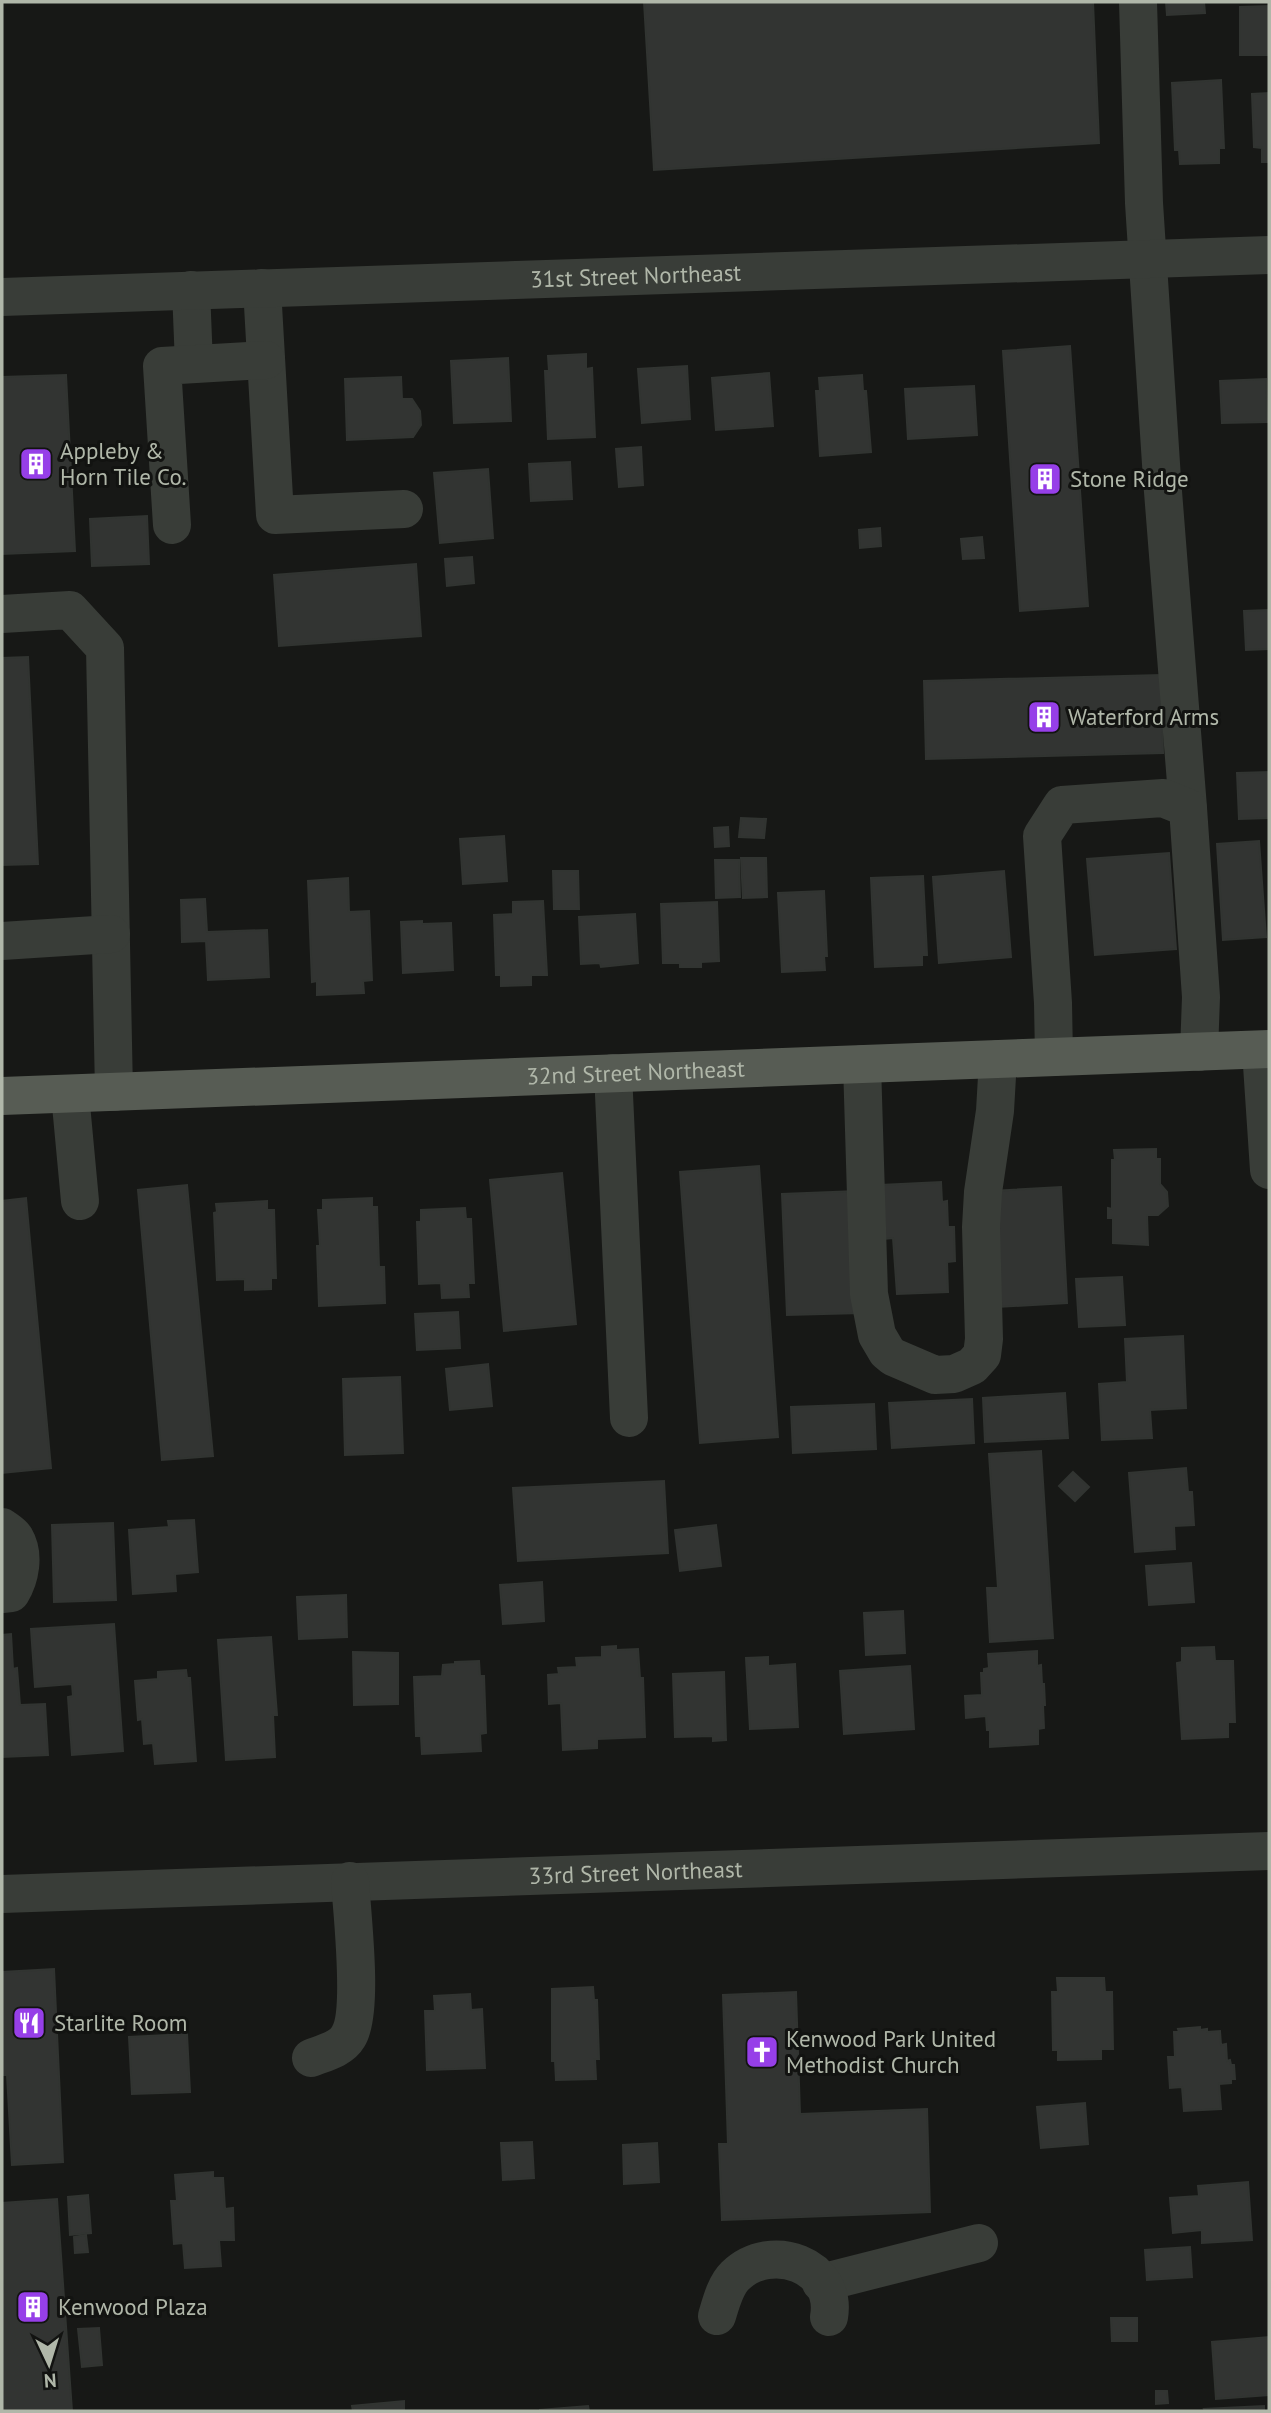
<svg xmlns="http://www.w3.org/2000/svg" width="1271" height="2413" viewBox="0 0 1271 2413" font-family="'PT Sans',sans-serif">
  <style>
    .building { fill: #323432; stroke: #313431; stroke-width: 2 }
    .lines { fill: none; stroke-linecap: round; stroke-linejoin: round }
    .minor { stroke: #393d38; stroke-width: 38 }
    .major { stroke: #575c54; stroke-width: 38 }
    .labels { text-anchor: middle; stroke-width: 6; stroke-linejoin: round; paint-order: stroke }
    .street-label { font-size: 23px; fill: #b0b7a9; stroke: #121311 }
    .poi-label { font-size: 23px; fill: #b0b7a9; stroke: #121311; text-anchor: start }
  </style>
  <rect width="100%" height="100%" fill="#171816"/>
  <g class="building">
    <path d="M644,2h449l6,141 -445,27z"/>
    <path d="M1166,2h38l1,11 -38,2z"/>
    <path d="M1269,6v49h-29v-48z"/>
    <path d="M1221,80l3,68h-5v15l-39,1 -1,-14h-4l-3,-67z"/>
    <path d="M1269,93v69h-7v-14l-8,-1 -2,-53z"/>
    <path d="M1070,346l18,260 -68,5 -17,-260z"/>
    <path d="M586,354v15l6,-1 3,69 -47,2 -3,-68h4l-1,-15z"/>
    <path d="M508,358l3,63 -57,2 -3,-62z"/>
    <path d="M687,366l3,53 -48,4 -4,-54z"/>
    <path d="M769,373l4,53 -57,4 -4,-52z"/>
    <path d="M66,375l9,176 -73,3v-177z"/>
    <path d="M862,375l1,16h3l5,61 -51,4 -4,-65h4l-1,-13z"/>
    <path d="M401,377l1,22h10l8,12 1,14 -8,12 -66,3 -2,-61z"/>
    <path d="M1266,379l1,43 -45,1 -2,-42z"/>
    <path d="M974,386l3,49 -69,4 -3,-50z"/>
    <path d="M641,447l2,38 -24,2 -3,-38z"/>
    <path d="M570,462l2,37 -41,2 -2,-37z"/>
    <path d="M488,469l5,69 -53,5 -6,-70z"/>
    <path d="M147,516l2,48 -57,2 -2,-47z"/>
    <path d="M880,528l1,18 -21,2 -1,-18z"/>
    <path d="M982,537l2,21 -21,1 -2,-20z"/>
    <path d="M472,557l2,26 -27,3 -2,-27z"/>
    <path d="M416,564l5,72 -142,10 -5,-71z"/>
    <path d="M1269,610v39l-23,1 -2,-39z"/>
    <path d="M28,657l10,207 -36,1v-207z"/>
    <path d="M1161,675l2,78 -237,6 -2,-78z"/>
    <path d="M1269,772v46l-30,1 -2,-46z"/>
    <path d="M741,818l25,1 -2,19 -25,-1z"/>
    <path d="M728,827l1,19 -14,1 -1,-19z"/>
    <path d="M504,836l3,45 -44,3 -3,-45z"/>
    <path d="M1259,841l7,96 -43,3 -6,-96z"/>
    <path d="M1169,853l7,96 -81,6 -8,-96z"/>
    <path d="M741,858h25l1,39 -24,1z"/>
    <path d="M715,860h24l1,37 -24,1z"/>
    <path d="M553,871h25l1,38h-25z"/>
    <path d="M1004,871l7,86 -72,6 -6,-86z"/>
    <path d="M923,876l4,79h-5v10l-47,2 -4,-89z"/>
    <path d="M348,878l1,34 20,-1 3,69 -9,1 1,12 -47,2v-14l-5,1 -4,-101z"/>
    <path d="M824,891l3,65h-3l1,14 -43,2 -4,-79z"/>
    <path d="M205,899l2,33 60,-2 2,47 -61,3 -2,-39 -24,1 -1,-42z"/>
    <path d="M543,901l4,74h-16v10l-30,1v-11h-5l-2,-60 19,-1v-12z"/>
    <path d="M717,902l2,59 -18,1v5h-21v-4h-17l-2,-59z"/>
    <path d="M635,914l3,49 -37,4 -1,-4 -19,1 -2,-47z"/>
    <path d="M422,921v3l29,-1 2,47 -50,3 -2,-51z"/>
    <path d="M1156,1149v10h4v25l7,8 1,14 -10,9h-11l1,30 -35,-2v-25h-5v-10l4,1v-49h3l-1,-10z"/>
    <path d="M759,1166l19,271 -78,6 -20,-271z"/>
    <path d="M562,1173l14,151 -72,7 -14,-151z"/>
    <path d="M941,1182l1,20 5,-1 1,26h6l1,34 -8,1 1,30 -51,2 -4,-56 -9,1 -3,-54z"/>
    <path d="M187,1185l26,271 -51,4 -24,-270z"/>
    <path d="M1061,1187l6,116 -70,4 -5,-116z"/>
    <path d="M857,1191l4,122 -74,2 -5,-121z"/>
    <path d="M26,1198l25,270 -49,5v-272z"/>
    <path d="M372,1198v9h5l2,60h5l1,36 -66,3 -2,-60h3l-2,-36h5v-10z"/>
    <path d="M267,1201v9h7l2,68h-5v11l-26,1v-11l-28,1 -3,-67 3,-1 -1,-8z"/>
    <path d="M465,1208l1,11h5l3,64h-6l1,14 -27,1 -1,-15 -22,1 -2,-62h4v-12z"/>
    <path d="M1122,1277l3,48 -46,2 -3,-48z"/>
    <path d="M458,1312l2,36 -43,2 -2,-36z"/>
    <path d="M1183,1336l3,72 -36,2 2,28 -50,2 -3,-56 28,-2 -2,-43z"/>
    <path d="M488,1364l4,42 -42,4 -4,-41z"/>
    <path d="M400,1377l3,76 -58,2 -2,-76z"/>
    <path d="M1065,1393l3,45 -83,4 -2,-44z"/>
    <path d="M972,1399l2,44 -82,5 -3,-45z"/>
    <path d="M874,1404l2,45 -83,4 -2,-46z"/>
    <path d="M1041,1451l12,187 -63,4 -3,-54h11l-9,-134z"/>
    <path d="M1186,1468l2,24h4l2,33 -20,1 1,23 -40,3 -6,-79z"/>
    <path d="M1073,1472l16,15 -14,14 -16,-15z"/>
    <path d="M664,1481l4,72 -150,8 -5,-73z"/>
    <path d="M194,1520l4,52 -23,2 1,17 -43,3 -4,-64 40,-3 -1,-6z"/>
    <path d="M113,1523l3,77 -62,2 -2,-77z"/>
    <path d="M716,1525l5,41 -41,5 -5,-41z"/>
    <path d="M1191,1563l3,39 -45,3 -3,-39z"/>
    <path d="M542,1582l2,39 -41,3 -3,-39z"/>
    <path d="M346,1595l1,42 -48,2 -2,-42z"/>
    <path d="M903,1611l2,42 -39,2 -2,-42z"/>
    <path d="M114,1624l9,127 -51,4 -4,-58 5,-1 -1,-12 -37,3 -4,-58z"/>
    <path d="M11,1634l2,35 4,-1 3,37 25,-1 3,51 -46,2v-122z"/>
    <path d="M271,1637l6,78h-4l2,42 -49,3 -8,-120z"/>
    <path d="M616,1646v4l22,-1 2,29h3l2,59 -48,2v9l-34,2 -2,-47 -12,1 -1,-29 11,-1 -1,-6 19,-1 -1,-9 26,-1v-10z"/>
    <path d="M1214,1647l1,14h18l2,61h-7v15l-46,2 -5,-76 5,-1v-14z"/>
    <path d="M1037,1651v15l4,-1 1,19h2l1,21h-2l1,23 -6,1v15l-48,3v-17h-3l-1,-14 -20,2 -1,-22 17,-1 -1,-22h3v-4l5,-1 -1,-14z"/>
    <path d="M353,1652l45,1v51l-44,1z"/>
    <path d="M768,1657v9l27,-2 3,63 -48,2 -4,-71z"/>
    <path d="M479,1661l1,15h4l2,57 -6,1 1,17 -59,3 -1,-18h-5l-2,-59 28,-1 1,-11 12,-1v-2z"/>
    <path d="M910,1666l4,63 -70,5 -4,-63z"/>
    <path d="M186,1670l1,8h3l6,83 -41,3 -2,-21 -9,1 -2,-25 -4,1 -3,-39 23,-2v-7z"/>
    <path d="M724,1672l2,68 -13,1v-5l-38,1 -2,-63z"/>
    <path d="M54,1969l9,193 -51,3 -5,-90h-5v-103z"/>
    <path d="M1057,1978h47l1,14h7l1,57h-12v10l-43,1v-10h-5l-1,-58h6z"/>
    <path d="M593,1987l1,13h3l2,59h-4l1,20 -40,1 -1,-19h-3v-72z"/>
    <path d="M796,1992l4,122 127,-5 3,103 -208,8 -3,-76h9l-5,-149z"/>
    <path d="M470,1994l1,16 11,-1 3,59 -58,2 -2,-59h10l-1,-15z"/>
    <path d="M1200,2027v3l7,-1v3l13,-1 1,14 5,-1 1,17 3,-1 1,5h3l1,14h-4v4l-12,1 2,25 -37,2 -2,-24 -12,1 -2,-31h7l-1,-25h5l-1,-3z"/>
    <path d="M187,2034l3,58 -58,2 -3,-57z"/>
    <path d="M1085,2103l3,41 -47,4 -4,-41z"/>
    <path d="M532,2142l2,36 -31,2 -2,-37z"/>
    <path d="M657,2143l2,39 -35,2 -1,-39z"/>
    <path d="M213,2172v6h10l2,31 8,-1 1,32h-15l2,26 -36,2 -2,-25 -9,1 -3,-43h6l-2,-26z"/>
    <path d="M1248,2182l4,58 -50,3v-13l-29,3 -3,-35 29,-2 -1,-10z"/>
    <path d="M88,2195l3,38 -21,2 -2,-38z"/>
    <path d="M57,2199l15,212h-70v-208z"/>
    <path d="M86,2235l2,17 -13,1 -1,-16z"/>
    <path d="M1190,2247l2,30 -45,3 -2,-30z"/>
    <path d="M1111,2318h26v23h-25z"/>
    <path d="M99,2328l3,37 -20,2 -4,-38z"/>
    <path d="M1269,2337v58l-53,4 -4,-57z"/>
    <path d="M1156,2391h11l1,12 -12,1z"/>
    <path d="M404,2401v10h-51l-1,-5z"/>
    <path d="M588,2406l1,5h-49v-1z"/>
    <path d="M1264,2406v5h-59l-1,-2z"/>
  </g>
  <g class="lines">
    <g class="minor">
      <path d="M1138,2l6,201 18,276 26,329"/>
      <path d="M262,288l13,227 129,-6"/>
      <path d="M191,290l3,74"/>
      <path id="s1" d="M2,297l1267,-42"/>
      <path d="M172,525l-10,-159 104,-6"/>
      <path d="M2,614l68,-4 35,38 9,444"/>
      <path d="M2,941l109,-7"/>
      <path d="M1261,1050l8,120"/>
      <path d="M1054,1057l-1,-54 -11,-167 20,-31 101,-7 25,10 13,189 -2,55"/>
      <path d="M862,1064l7,230 8,41 10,17 6,5 42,18 19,-1 18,-8 10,-11 2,-16 -3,-112 2,-35 12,-81 3,-52"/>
      <path d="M613,1073l16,345"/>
      <path d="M70,1094l10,107"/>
      <path d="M2,1527c4,3 11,7 13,11 10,17 5,40 -4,55l-9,1"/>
      <path id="s2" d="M2,1894l1267,-43"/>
      <path d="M311,2058c13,-5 30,-9 37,-21 16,-24 4,-123 2,-156"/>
      <path d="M821,2283l158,-40"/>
      <path d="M717,2316c4,-13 8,-30 18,-40 36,-35 103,-11 94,41"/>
    </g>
    <path class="major" id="s3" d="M2,1096l1267,-47"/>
  </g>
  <defs>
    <symbol id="building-square" viewBox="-11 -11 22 22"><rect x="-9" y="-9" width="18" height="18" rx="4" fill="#963fe8" stroke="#121311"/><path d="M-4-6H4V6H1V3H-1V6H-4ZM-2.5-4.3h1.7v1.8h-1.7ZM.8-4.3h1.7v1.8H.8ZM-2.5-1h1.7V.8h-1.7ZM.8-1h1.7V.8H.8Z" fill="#fff"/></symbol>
    <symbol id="restaurant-square" viewBox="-11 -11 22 22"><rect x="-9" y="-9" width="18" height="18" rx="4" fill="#963fe8" stroke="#121311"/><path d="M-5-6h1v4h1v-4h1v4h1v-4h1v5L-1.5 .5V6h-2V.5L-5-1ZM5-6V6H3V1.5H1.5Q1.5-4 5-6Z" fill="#fff"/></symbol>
    <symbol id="church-square" viewBox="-11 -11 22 22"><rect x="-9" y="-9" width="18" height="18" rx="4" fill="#963fe8" stroke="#121311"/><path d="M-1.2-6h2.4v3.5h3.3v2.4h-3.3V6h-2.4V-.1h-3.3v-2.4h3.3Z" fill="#fff"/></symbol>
  </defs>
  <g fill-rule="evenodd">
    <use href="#building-square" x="17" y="445" width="38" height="38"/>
    <use href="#building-square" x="1026" y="460" width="38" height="38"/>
    <use href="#building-square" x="1025" y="698" width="38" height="38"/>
    <use href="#restaurant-square" x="10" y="2004" width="38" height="38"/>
    <use href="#church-square" x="743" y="2033" width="38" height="38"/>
    <use href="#building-square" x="14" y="2288" width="38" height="38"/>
  </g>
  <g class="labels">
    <g class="street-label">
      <text dy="8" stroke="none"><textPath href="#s1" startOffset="634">31st Street Northeast</textPath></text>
      <text dy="8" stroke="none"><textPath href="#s3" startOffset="634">32nd Street Northeast</textPath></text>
      <text dy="8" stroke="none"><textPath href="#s2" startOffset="634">33rd Street Northeast</textPath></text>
    </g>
    <g class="poi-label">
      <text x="60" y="459">Appleby &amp;<tspan x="60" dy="26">Horn Tile Co.</tspan></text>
      <text x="1070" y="487">Stone Ridge</text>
      <text x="1068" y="725">Waterford Arms</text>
      <text x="54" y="2031">Starlite Room</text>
      <text x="786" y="2047">Kenwood Park United<tspan x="786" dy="26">Methodist Church</tspan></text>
      <text x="58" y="2315">Kenwood Plaza</text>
    </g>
  </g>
  <rect width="1271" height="2413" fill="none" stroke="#b0b7a9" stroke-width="7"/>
  <g transform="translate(49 2364) rotate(176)" stroke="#121311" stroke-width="5" paint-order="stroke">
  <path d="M0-5L12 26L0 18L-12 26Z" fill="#b0b7a9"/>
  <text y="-10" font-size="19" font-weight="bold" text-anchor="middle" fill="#b0b7a9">N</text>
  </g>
</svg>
